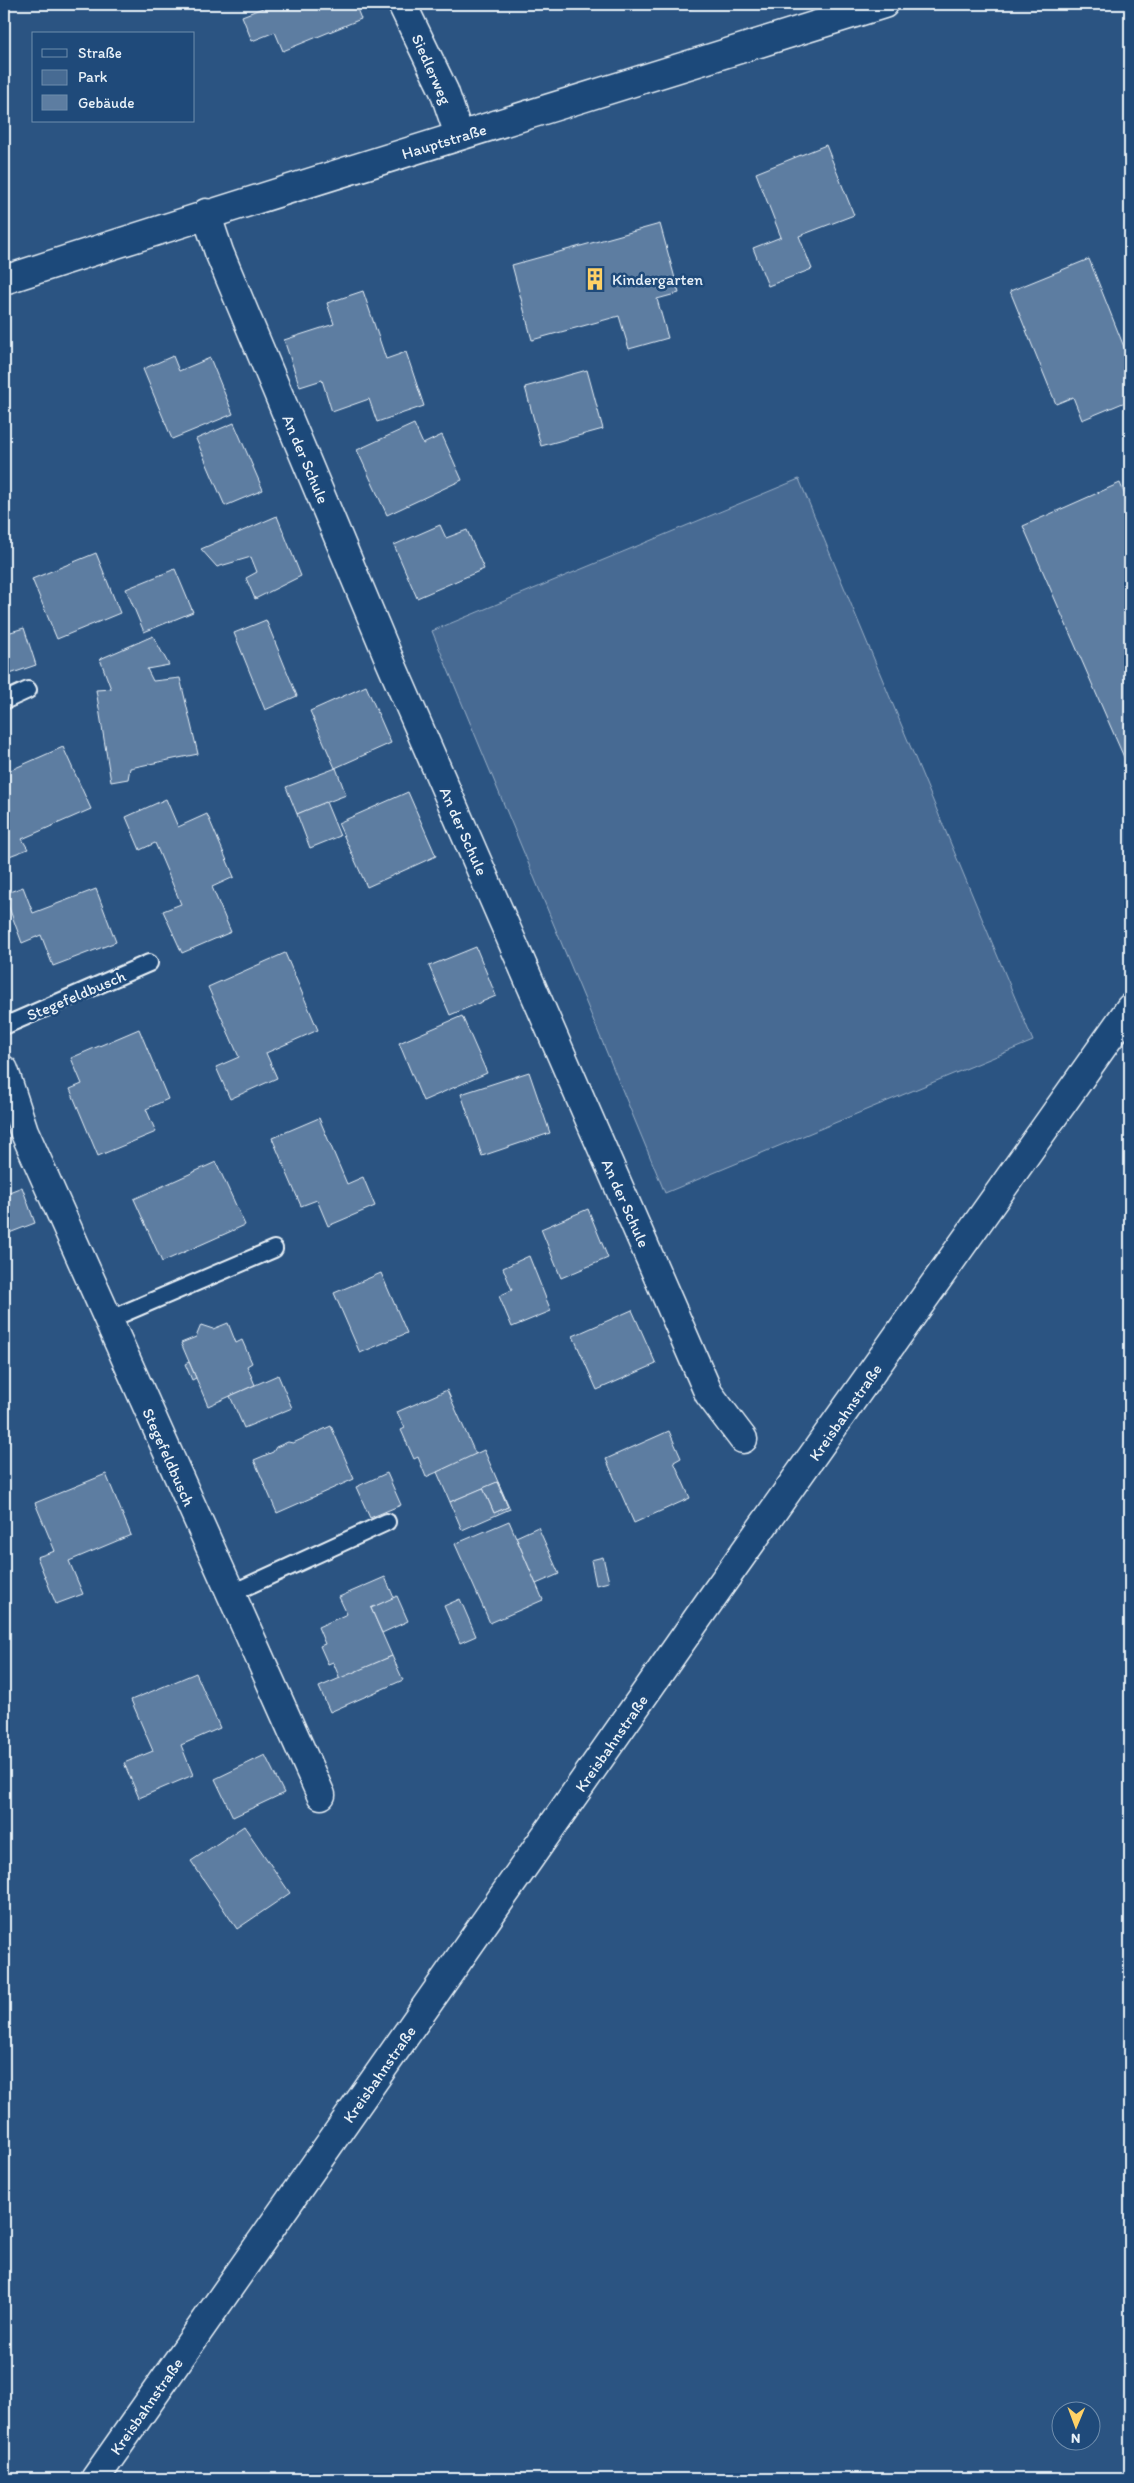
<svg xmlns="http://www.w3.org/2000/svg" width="1134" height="2483" viewBox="0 0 1134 2483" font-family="Itim,sans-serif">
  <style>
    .green { fill: #476b93; stroke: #98aec6 }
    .building { fill: #5d7da1; stroke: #e8f1f8 }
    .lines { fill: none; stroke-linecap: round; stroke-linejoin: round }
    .service-casing { stroke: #e8f1f8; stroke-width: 20 }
    .minor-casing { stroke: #e8f1f8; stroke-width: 31 }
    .tertiary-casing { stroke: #e8f1f8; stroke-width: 31 }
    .secondary-casing { stroke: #e8f1f8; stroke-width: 31 }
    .service { stroke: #1f4a7a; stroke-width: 16 }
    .minor { stroke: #1f4a7a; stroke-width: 28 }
    .tertiary { stroke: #1f4a7a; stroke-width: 28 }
    .secondary { stroke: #1f4a7a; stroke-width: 28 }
    .labels { text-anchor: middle; stroke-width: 5; stroke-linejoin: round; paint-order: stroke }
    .street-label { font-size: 16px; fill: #e8f1f8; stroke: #1f4a7a }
    .poi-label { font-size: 16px; fill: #e8f1f8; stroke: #1f4a7a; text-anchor: start }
  </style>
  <rect width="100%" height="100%" fill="#2b5482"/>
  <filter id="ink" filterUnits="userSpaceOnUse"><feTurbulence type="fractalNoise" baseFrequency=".02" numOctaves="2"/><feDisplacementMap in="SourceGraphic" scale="10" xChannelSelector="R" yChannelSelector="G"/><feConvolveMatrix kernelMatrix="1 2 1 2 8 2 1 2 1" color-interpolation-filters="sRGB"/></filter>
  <g filter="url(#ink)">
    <path class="green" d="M799,479l234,562 -368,152 -233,-562z"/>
    <g class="building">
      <path d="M273,4h82l6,15 -78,32 -8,-19 -23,9 -10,-25z"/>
      <path d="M688,4h15l-13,5z"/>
      <path d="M826,145l28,70 -55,21 13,33 -44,17 -15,-38 28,-11 -25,-64z"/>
      <path d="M660,224l19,69 -22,6 11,39 -39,11 -10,-33 -87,24 -20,-75z"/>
      <path d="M1089,259l41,103v38l-48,20 -9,-23 -17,7 -46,-113z"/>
      <path d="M363,291l23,68 20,-7 18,54 -47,16 -8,-23 -37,13 -10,-32 -22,7 -16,-47 50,-16 -7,-21z"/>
      <path d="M173,356l6,15 31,-13 23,56 -61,25 -29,-70z"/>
      <path d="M587,370l16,59 -62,17 -16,-59z"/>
      <path d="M234,423l29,67 -38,16 -29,-67z"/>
      <path d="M414,424l9,20 19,-9 20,45 -75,35 -30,-65z"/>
      <path d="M1120,483l10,24v264l-107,-245z"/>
      <path d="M277,516l24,60 -46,23 -9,-21 11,-6 -6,-15 -34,10 -16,-18z"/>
      <path d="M440,525l6,13 21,-8 17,39 -67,29 -23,-53z"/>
      <path d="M96,553l24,60 -63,26 -25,-60z"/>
      <path d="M175,569l18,43 -49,20 -18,-43z"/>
      <path d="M266,620l31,76 -32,14 -31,-77z"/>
      <path d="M24,628l12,37 -32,11v-42z"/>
      <path d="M153,636l16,29 -22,4 6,12 27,-3 18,76 -68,14 -2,11 -17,3 -15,-92 15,-1 -11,-30z"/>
      <path d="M366,686l25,57 -56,25 -25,-57z"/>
      <path d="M63,747l28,62 -69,30 6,10 -24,9v-41l6,-3 -6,-12v-29z"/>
      <path d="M336,768l10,27 -49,19 -11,-27z"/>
      <path d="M408,792l28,64 -69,31 -29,-64z"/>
      <path d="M166,799l12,28 29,-13 27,63 -22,10 19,45 -49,21 -19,-42 18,-7 -26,-61 -15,7 -14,-33z"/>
      <path d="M326,802l14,34 -30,12 -13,-34z"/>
      <path d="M23,887l10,26 63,-24 20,53 -63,24 -12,-31 -19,8 -18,-49z"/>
      <path d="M476,947l20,49 -46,19 -21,-49z"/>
      <path d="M285,953l33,77 -52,23 11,25 -47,21 -14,-32 23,-10 -31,-70z"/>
      <path d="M462,1016l25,57 -64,28 -24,-58z"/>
      <path d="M139,1029l29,70 -22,10 10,23 -58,24 -28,-67 12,-5 -11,-26z"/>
      <path d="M529,1072l21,61 -68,23 -21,-62z"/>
      <path d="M319,1118l28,66 16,-7 12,29 -47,20 -11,-26 -16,6 -29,-68z"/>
      <path d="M216,1162l29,63 -83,37 -28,-63z"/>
      <path d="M22,1187l13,36 -31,12v-41z"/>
      <path d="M588,1209l20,49 -47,20 -20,-49z"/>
      <path d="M529,1256l22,55 -39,16 -13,-31 13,-6 -9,-22z"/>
      <path d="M381,1273l26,60 -47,20 -26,-60z"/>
      <path d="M632,1310l24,54 -59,26 -24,-54z"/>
      <path d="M228,1323l8,20 6,-3 10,23 -5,3 8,19 -47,21 -27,-63 15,-6 5,-12 12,4z"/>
      <path d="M189,1362l7,16 -4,2 -7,-16z"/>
      <path d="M278,1375l14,33 -48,20 -14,-32z"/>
      <path d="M447,1390l29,65 -50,22 -8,-20 -4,2 -13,-29 4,-2 -8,-16z"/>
      <path d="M331,1426l23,53 -77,34 -23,-53 19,-8 3,-5 12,-5 5,1z"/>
      <path d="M669,1431l12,27 -7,4 16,36 -56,25 -28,-64z"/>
      <path d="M484,1450l14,32 -48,20 -13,-30z"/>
      <path d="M387,1473l14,32 -31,13 -14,-31z"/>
      <path d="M106,1474l25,61 -62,26 14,33 -27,10 -19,-47 18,-6 -20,-48z"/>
      <path d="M497,1482l11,25 -14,6 -11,-25z"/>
      <path d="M498,1482l12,27 -48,21 -12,-28 33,-14 11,25 14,-6z"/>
      <path d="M509,1521l34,79 -53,23 -35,-79z"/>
      <path d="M538,1527l21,47 -23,10 -20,-47z"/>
      <path d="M603,1557l6,25 -13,3 -5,-25z"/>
      <path d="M385,1577l9,21 -23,10 21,48 -52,23 -7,-17 -5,2 -8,-18 5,-2 -7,-17 29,-13 -8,-17z"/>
      <path d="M397,1596l11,25 -26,12 -11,-25z"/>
      <path d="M460,1599l16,37 -16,7 -16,-37z"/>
      <path d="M392,1656l11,24 -73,32 -11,-25z"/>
      <path d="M196,1673l24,55 -39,17 12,30 -54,23 -15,-35 29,-12 -22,-51z"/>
      <path d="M265,1755l19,38 -51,24 -18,-38z"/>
      <path d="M244,1826l46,67 -53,36 -46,-68z"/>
    </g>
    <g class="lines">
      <defs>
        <g id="service">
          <path d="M4,701l24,-11"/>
          <path d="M4,1026l145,-63"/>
          <path d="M108,1320l166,-71"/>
          <path d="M230,1594l157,-72"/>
        </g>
        <g id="minor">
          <path d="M402,4l42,87 15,44"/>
          <path d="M206,213l13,39 171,409 319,733 34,45"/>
          <path d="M4,1070l20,61 297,664"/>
        </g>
        <path id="tertiary" d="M95,2479l621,-887 414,-584"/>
        <path id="secondary" d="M4,280c292,-95 587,-184 880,-276"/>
      </defs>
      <use href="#service" class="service-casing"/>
      <use href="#minor" class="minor-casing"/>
      <use href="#tertiary" class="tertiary-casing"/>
      <use href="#secondary" class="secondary-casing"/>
      <use href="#service" class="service"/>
      <use href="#minor" class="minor"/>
      <use href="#tertiary" class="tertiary"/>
      <use href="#secondary" class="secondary"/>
    </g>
  </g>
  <defs>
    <symbol id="building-bare" viewBox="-9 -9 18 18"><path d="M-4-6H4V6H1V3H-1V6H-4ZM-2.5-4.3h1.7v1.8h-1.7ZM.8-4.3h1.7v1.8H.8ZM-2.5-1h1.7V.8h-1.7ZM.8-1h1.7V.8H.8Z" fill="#ffd166" stroke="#1f4a7a" stroke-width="2.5" paint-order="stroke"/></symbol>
  </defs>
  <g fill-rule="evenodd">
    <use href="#building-bare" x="579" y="263" width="32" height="32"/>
  </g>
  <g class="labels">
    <g class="street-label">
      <text transform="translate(432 69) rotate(66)" y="6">Siedlerweg</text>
      <text transform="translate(444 141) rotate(-17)" y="6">Hauptstraße</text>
      <text transform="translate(306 459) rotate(67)" y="6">An der Schule</text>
      <text transform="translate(464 831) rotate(66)" y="6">An der Schule</text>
      <text transform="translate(76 995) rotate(-23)" y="6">Stegefeldbusch</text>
      <text transform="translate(626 1203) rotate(66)" y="6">An der Schule</text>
      <text transform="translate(845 1412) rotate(-55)" y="6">Kreisbahnstraße</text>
      <text transform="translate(169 1457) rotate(66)" y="6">Stegefeldbusch</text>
      <text transform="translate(611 1743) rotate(-55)" y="6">Kreisbahnstraße</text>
      <text transform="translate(379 2074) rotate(-55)" y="6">Kreisbahnstraße</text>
      <text transform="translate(146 2406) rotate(-55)" y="6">Kreisbahnstraße</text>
    </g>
    <g class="poi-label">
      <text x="612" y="285">Kindergarten</text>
    </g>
  </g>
  <rect width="1134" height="2483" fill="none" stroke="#1f4a7a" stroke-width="20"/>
  <rect x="10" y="10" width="1114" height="2463" fill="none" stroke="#e8f1f8" stroke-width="2" filter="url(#ink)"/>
  <rect x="32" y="32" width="162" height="90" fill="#1f4a7a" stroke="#6f8dac"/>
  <rect x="42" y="49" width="25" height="8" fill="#1f4a7a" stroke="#6f8dac"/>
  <text x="78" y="58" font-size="15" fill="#e8f1f8">Straße</text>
  <rect x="42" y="70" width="25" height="15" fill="#476b93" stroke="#6f8dac"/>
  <text x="78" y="82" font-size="15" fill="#e8f1f8">Park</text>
  <rect x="42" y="95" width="25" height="15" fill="#5d7da1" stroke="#6f8dac"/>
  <text x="78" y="108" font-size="15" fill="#e8f1f8">Gebäude</text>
  <g transform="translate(1076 2426) rotate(181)"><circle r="24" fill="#1f4a7a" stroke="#6f8dac"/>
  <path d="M0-4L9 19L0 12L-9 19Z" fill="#ffd166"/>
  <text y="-8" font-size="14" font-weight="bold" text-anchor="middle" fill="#e8f1f8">N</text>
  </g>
</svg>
